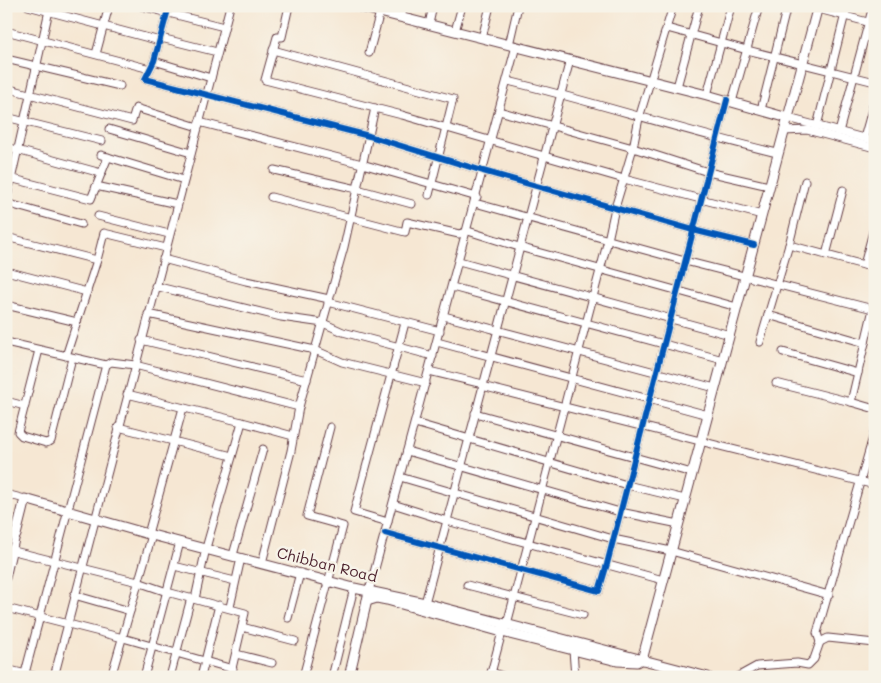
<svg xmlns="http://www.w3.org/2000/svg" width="881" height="683" viewBox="0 0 881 683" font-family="Mali,sans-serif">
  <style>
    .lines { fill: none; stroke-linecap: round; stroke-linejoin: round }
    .minor-casing { stroke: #643d44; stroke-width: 9 }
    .tertiary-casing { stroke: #643d44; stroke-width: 11 }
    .minor { stroke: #fff; stroke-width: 7 }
    .tertiary { stroke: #fff; stroke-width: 9 }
    .cycleway-casing { stroke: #f7f3e8; stroke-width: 9 }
    .cycleway { stroke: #0057b8; stroke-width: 6 }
    .labels { text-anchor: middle; stroke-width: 5; stroke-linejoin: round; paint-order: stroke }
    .street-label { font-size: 15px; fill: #4a1f2b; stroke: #f7f3e8 }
  </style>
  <rect width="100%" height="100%" fill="#f7f3e8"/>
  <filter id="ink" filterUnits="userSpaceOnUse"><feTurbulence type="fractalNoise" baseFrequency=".02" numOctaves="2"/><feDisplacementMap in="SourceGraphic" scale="10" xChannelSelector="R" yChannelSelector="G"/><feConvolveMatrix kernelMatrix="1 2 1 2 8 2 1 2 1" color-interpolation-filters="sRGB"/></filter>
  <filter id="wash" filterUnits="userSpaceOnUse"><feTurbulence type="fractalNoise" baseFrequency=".0096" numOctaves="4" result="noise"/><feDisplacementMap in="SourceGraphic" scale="20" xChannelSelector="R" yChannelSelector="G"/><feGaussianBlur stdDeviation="1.12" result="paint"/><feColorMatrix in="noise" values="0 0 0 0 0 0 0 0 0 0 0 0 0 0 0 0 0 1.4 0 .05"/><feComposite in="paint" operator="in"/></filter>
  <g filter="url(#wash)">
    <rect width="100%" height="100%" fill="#f6e7d3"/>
  </g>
  <g filter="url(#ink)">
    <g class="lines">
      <defs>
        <g id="minor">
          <path d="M28,6l132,35"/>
          <path d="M141,6l83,21"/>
          <path d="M169,6l-15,55 -9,18 224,57 114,35 210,59 61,15"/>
          <path d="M289,6l-7,31h-5l-12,43 137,35 222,64 138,36"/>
          <path d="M807,6l68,18"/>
          <path d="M401,17l3,-11"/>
          <path d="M429,24l4,-18"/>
          <path d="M667,28l80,22 128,32"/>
          <path d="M6,31l144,38"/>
          <path d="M455,31l7,-25"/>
          <path d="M161,38l56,14"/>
          <path d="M482,38l8,-32"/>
          <path d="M509,45l9,-39"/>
          <path d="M273,50l180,49 -24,96"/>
          <path d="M369,53l11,-41"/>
          <path d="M96,54l13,-48"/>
          <path d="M6,59l114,27"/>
          <path d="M154,61l57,17"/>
          <path d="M508,81c91,22 179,51 269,72"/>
          <path d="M677,87l22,-81"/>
          <path d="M6,88l126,33 4,-13 62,19"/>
          <path d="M707,95l24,-89"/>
          <path d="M732,102l27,-96"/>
          <path d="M761,110l26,-104"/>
          <path d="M499,111l134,37 75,24 61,14"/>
          <path d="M6,117l96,24"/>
          <path d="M788,118l87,23"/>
          <path d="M199,122l163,42 115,33"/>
          <path d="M817,126l30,-120"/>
          <path d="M109,129l82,24"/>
          <path d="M784,131l23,-1 68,18"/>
          <path d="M839,132l34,-126"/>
          <path d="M864,138l11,-39"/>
          <path d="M6,147l95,26"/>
          <path d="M101,155l83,25"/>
          <path d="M274,170l83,19 55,15"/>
          <path d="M6,177l85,22 17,-42"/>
          <path d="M805,181l-16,64 86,23"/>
          <path d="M96,186l81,18"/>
          <path d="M271,197l134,35 2,-10 52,12 9,-3 51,16 218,60"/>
          <path d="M6,202l44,-196"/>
          <path d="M6,203l75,21"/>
          <path d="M475,203l210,58 188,48 -22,93 24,7"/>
          <path d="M98,216l71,18"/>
          <path d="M6,237l91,23"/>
          <path d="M826,255l17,-65"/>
          <path d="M163,259l83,22 83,18"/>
          <path d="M459,261l271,74"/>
          <path d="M864,265l11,-41"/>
          <path d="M6,271l81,21"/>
          <path d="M155,286l126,31 42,6 20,9 90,24"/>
          <path d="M452,287l271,73"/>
          <path d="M328,302l112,29"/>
          <path d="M6,305l71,17"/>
          <path d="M148,314l167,36 27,12 84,21"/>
          <path d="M768,315l97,28"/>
          <path d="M444,316l271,72"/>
          <path d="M141,340l166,40"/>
          <path d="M6,342l100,23 5,-3 24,3 164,42"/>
          <path d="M437,342l271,73"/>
          <path d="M760,342l29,-97"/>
          <path d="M39,350l-21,82 4,4 24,7 5,-2 21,-83"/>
          <path d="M783,352l75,21"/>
          <path d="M66,356l31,-96 7,-27 62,15"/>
          <path d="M429,371l54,13"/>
          <path d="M776,383l75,19"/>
          <path d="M482,386l393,99"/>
          <path d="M127,394l115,28 51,14"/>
          <path d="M6,401l19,5"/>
          <path d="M475,413l217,60"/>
          <path d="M415,423l212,62 58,14"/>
          <path d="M118,427l114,29"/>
          <path d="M407,451l213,61 59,12"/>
          <path d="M400,477l213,62 58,12 158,44"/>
          <path d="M6,494l19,5"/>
          <path d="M393,504l54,17 216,59"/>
          <path d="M388,522l-34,-10 51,-189"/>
          <path d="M385,533l214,58 8,-27 120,-464"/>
          <path d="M148,534l35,-126"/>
          <path d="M6,549l132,33 29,10 78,21 -15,64"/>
          <path d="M233,555l30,-106"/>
          <path d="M262,563l29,-112 8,-44 45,-160 31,-139"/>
          <path d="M174,566l61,15"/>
          <path d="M6,578l10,-43"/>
          <path d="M467,585l116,30"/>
          <path d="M369,591l147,-545"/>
          <path d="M74,595l56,16"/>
          <path d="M195,599l11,-51 36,-126"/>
          <path d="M425,603l145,-543"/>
          <path d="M230,607l11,-49"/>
          <path d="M6,608l117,30 110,31"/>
          <path d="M288,618l12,-45"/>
          <path d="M242,627l53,14"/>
          <path d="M820,642l8,-4 47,5"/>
          <path d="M573,650l2,27"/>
          <path d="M236,654l36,9"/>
          <path d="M6,669l32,8"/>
          <path d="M491,672l14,5"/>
          <path d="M24,677l82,-312"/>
          <path d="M54,677l176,-671"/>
          <path d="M111,677l41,-142"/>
          <path d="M144,677l36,-135"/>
          <path d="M170,677l21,-79"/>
          <path d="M201,677l18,-72"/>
          <path d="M303,677l40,-151 -36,-10 23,-89"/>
          <path d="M332,677l22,-89"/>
          <path d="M490,677l12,-45 5,-8 101,-384 7,-32 18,-60 6,-30 34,-112"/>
          <path d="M737,677l20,-11 40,-3 11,2 6,-6 6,-17 -3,-9 58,-203"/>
        </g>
        <g id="tertiary">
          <path d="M356,6l351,89 81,23"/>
          <path d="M6,533l10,2 9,-36 123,35 206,54 71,15 283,74"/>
          <path d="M367,601l10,-3 10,2 115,32 115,29 20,1"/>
          <path d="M642,660l176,-654"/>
          <path d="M349,677l19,-81"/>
        </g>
      </defs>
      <use href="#minor" class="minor-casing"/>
      <use href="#tertiary" class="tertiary-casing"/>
      <use href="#minor" class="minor"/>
      <use href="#tertiary" class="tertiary"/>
      <defs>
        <g id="cycleway">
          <path d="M169,6l-15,55 -9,18 224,57 114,35 210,59 61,15"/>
          <path d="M385,533l214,58 8,-27 120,-464"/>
        </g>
      </defs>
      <use href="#cycleway" class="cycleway-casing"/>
      <use href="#cycleway" class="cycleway"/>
    </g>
  </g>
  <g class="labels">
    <g class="street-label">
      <text transform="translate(327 565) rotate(14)" y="5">Chibban Road</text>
    </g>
  </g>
  <rect width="881" height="683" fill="none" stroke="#f7f3e8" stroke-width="25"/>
</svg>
